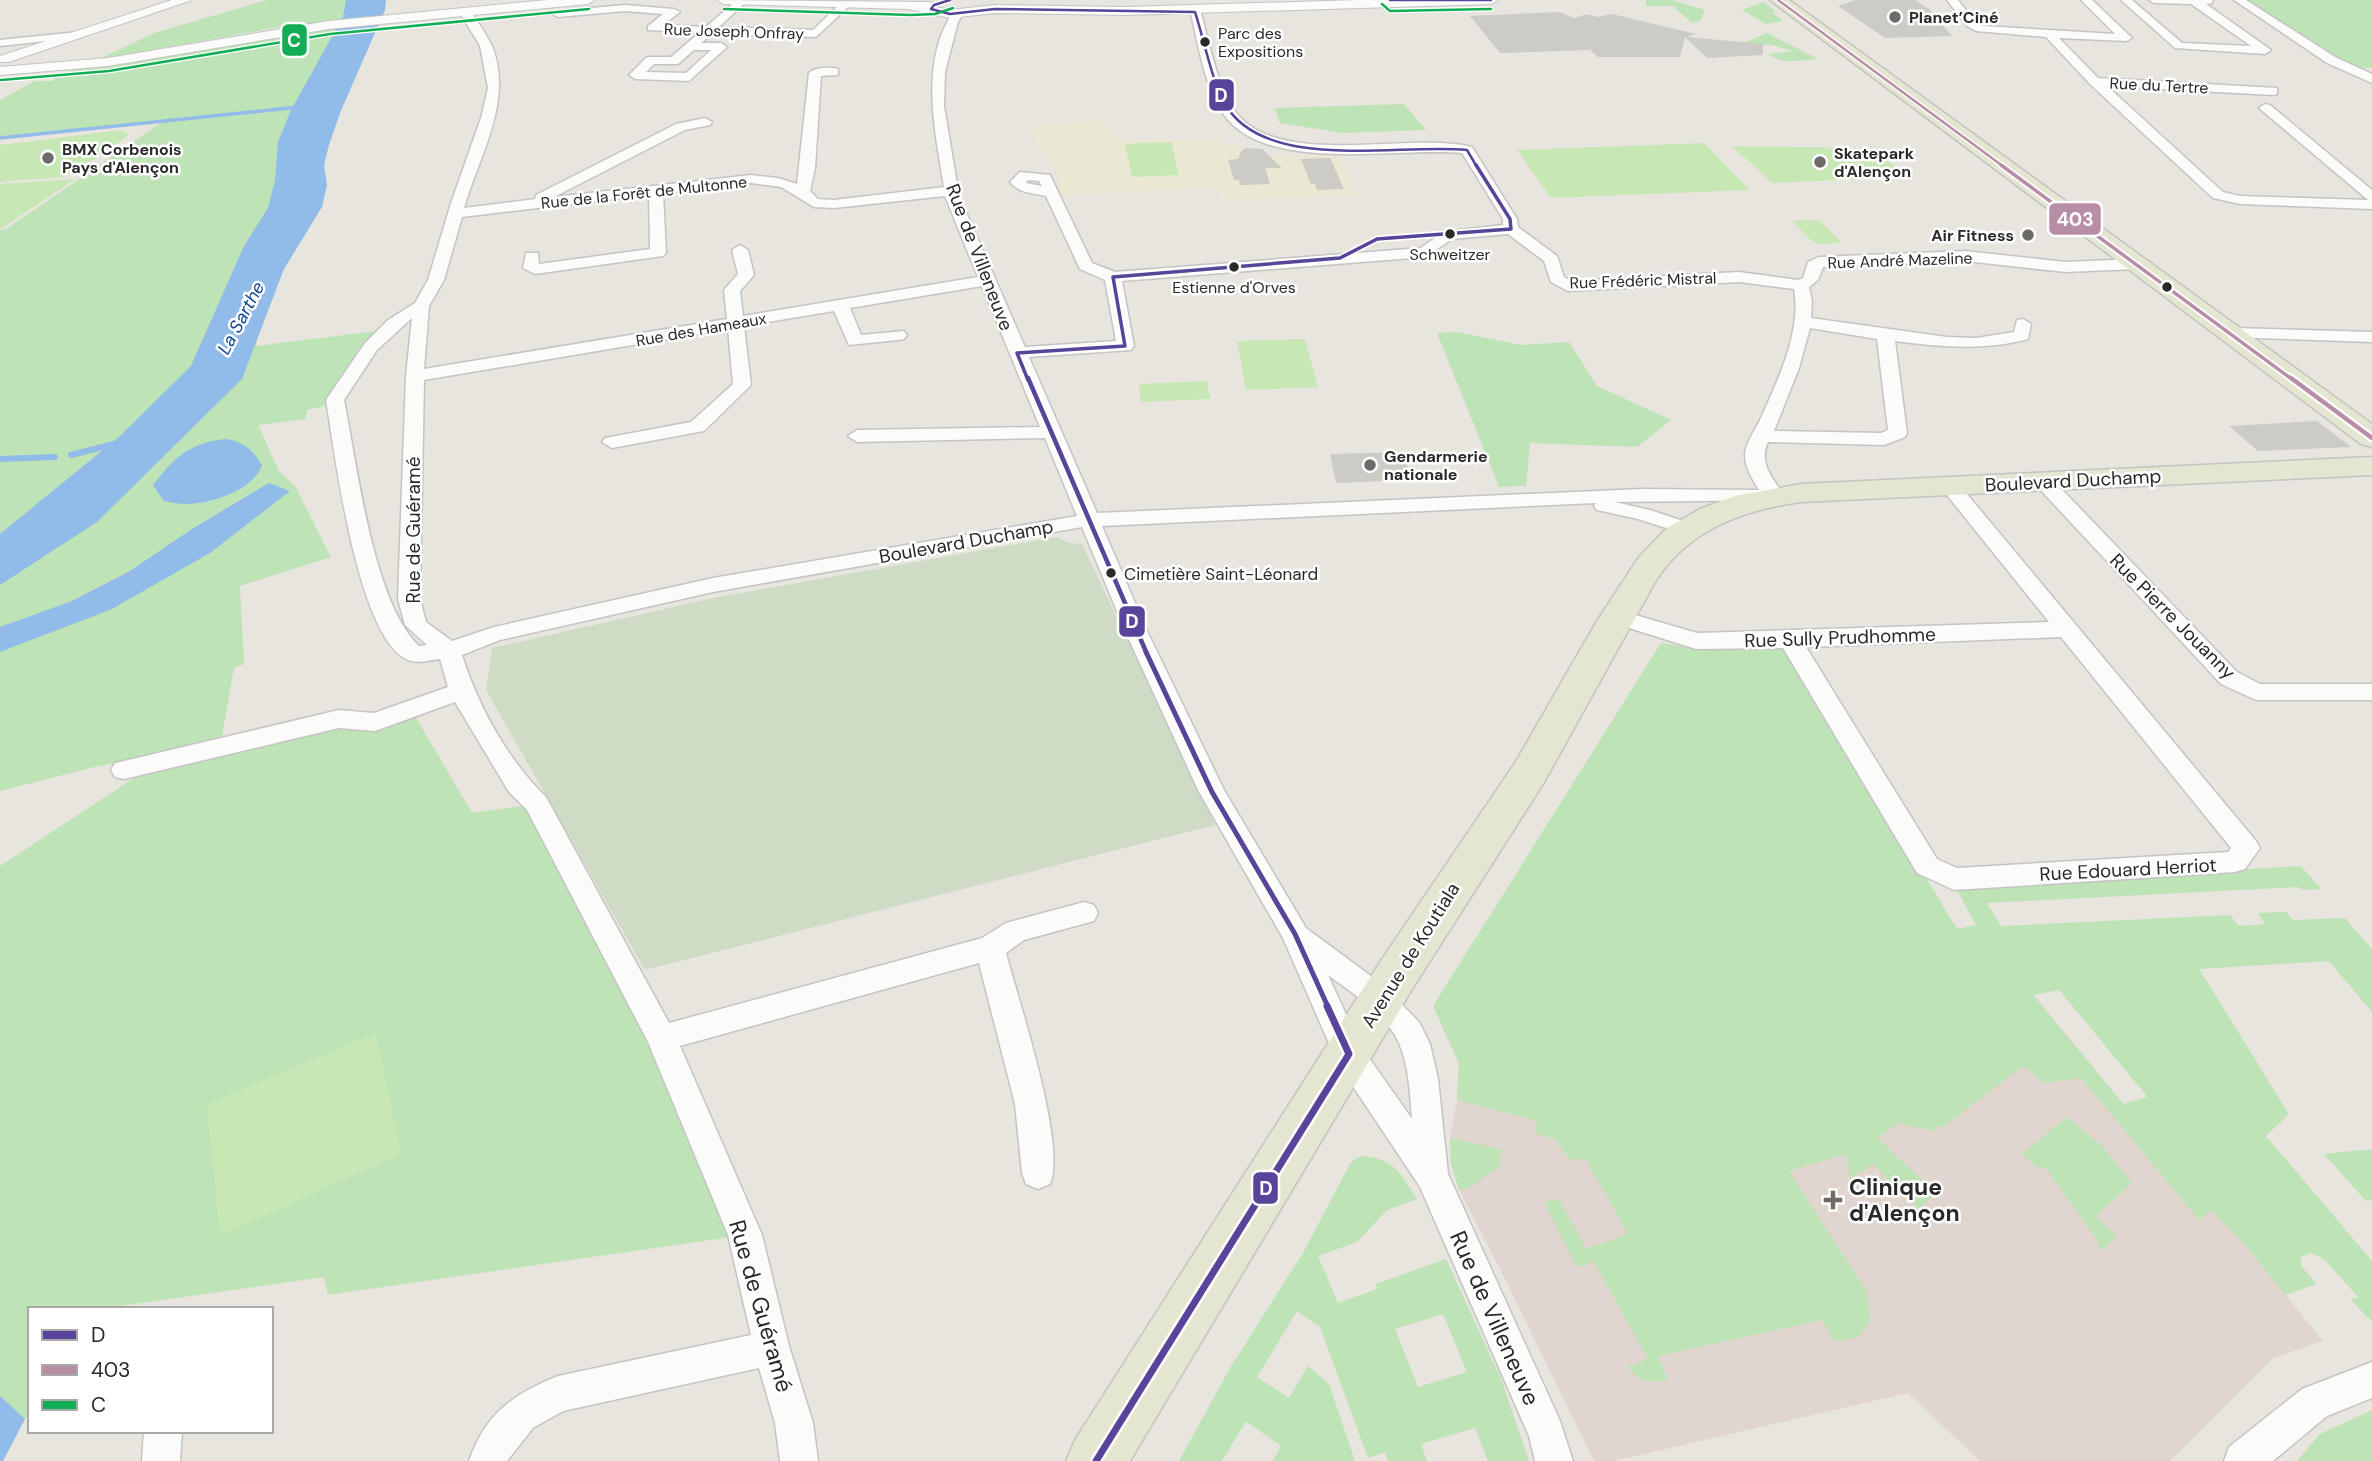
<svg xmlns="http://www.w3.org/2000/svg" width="2372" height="1461" viewBox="0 0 2372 1461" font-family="'DM Sans',sans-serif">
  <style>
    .education { fill: #eae8d2 }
    .medical { fill: #e1d6cf }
    .green { fill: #bee3b6; fill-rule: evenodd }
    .cemetery { fill: #cedcc5 }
    .pitch { fill: #c7e8b4 }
    .water { fill: #91bbe9 }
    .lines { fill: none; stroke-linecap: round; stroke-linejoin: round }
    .stream-far1 { stroke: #91bbe9; stroke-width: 3.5 }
    .stream { stroke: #91bbe9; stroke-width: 6 }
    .building { fill: #cccbc5 }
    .minor-casing { stroke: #c5c3c4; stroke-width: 3 }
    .tertiary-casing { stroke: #c5c3c4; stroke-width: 2 }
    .primary-casing { stroke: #c3c3c0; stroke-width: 3 }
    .minor { fill: #fbfbfa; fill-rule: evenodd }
    .tertiary { fill: #fbfbfa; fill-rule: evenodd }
    .primary { fill: #e5e6d2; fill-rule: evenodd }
    .bus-1-far4-casing { stroke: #fff; stroke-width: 5 }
    .bus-1-far3-casing { stroke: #fff; stroke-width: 7 }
    .bus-1-far2-casing { stroke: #fff; stroke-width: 9 }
    .bus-1-far1-casing { stroke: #fff; stroke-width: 10 }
    .bus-1-casing { stroke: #fff; stroke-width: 12 }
    .bus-2-far2-casing { stroke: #fff; stroke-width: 5 }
    .bus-2-far1-casing { stroke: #fff; stroke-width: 7 }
    .bus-2-casing { stroke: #fff; stroke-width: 9 }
    .bus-3-casing { stroke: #fff; stroke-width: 5 }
    .bus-1-far4 { stroke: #584499; stroke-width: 2.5 }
    .bus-1-far3 { stroke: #584499; stroke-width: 3.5 }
    .bus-1-far2 { stroke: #584499; stroke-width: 4.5 }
    .bus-1-far1 { stroke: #584499; stroke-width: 5 }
    .bus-1 { stroke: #584499; stroke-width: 7 }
    .bus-2-far2 { stroke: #b88ea6; stroke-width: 2.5 }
    .bus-2-far1 { stroke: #b88ea6; stroke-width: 3.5 }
    .bus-2 { stroke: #b88ea6; stroke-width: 4.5 }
    .bus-3 { stroke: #12ae56; stroke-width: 2.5 }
    .poi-dot { fill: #6c6b68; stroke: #fff; stroke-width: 2.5 }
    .bus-dot { fill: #292929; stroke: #fff; stroke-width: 2.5 }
    .labels { text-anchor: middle; stroke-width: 5; stroke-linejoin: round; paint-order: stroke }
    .far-poi-label { font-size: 16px; font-weight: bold; fill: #292929; stroke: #fff; text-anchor: start }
    .far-street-label { font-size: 16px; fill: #292929; stroke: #fff }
    .far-bus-label { font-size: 16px; fill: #292929; stroke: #fff }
    .bus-label { font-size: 17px; fill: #292929; stroke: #fff; text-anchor: start }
    .far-water-label { font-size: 18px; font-style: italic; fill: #0d4398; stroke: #fff }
    .street-label { font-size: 19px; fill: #292929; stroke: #fff }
    .near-poi-label { font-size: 23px; font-weight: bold; fill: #292929; stroke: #fff; text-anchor: start }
    .near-street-label { font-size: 23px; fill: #292929; stroke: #fff }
    .line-badge { stroke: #fff; stroke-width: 2.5 }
    .badge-label { font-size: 19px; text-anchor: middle; font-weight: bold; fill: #fff }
  </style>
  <rect width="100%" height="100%" fill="#e7e5de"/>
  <path class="education" d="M1095,120l21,17 13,3 85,-1 51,18 73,-3 19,42 -135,4 -4,-12 -157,7 -4,-10 4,-3 -11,-25 -2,-4 -7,-1 -11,-25z"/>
  <path class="medical" d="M1977,926l233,283 37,38 76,94 -50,17 -103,103h-190l-72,-68 -294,68h-20l-92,-188 -43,-83 -8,-26 -1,-26 7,-38 2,-37 -18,-38z"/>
  <g class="green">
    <path d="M267,0h84l-1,18 -82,11 -171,31 57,-27z"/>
    <path d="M1646,0h26l33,10 -5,11 -8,2 -19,-17h-27z"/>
    <path d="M2248,0h124v68l-19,-1z"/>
    <path d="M1764,2l11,9 -2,2 10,8 -17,3 -24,-14z"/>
    <path d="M338,27l-44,79 -38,240 121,-15 -53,75 -17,4 -1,9 -48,6 21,46 16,15 36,71 -91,29 4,78 -10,4 -14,79 -122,19 -98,25v-561h5l157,-108 -162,15v-37l35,-19h16l22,-11 75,-10 109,-22z"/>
    <path d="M1767,33l51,26c-15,1 -38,6 -49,-5l24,-3 -21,-6 -31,-1z"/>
    <path d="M1404,104l22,26 -84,3 -62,-10 -5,-15z"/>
    <path d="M1457,332l64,13 48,-3 28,44 74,34 -34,27 -107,-4 -4,43 -27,1 -62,-154z"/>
    <path d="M1661,643l41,6 78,-2 10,6 167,276 19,-4 -18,-33 1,-4 13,-4 329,-18 20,23 -19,1 -4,-3 -311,16 14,23 229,-11 9,11 26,-2 -7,-11 28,-1 7,8 52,-2 27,31v63l-43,-51 -130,8 90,145 -23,22 106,125v61l-21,-22 7,-3 -34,-38 -13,-6 -10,4v9l16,18 -32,11 -38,-48 -36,-37 -11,11 -119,-143 -37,5 -21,-17 -80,61 -4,-2 -8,7c-10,-8 -22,-2 -32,-10l-21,16 58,55 -17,16 -46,-45 -23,15 -4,-25 -57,17 78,121 3,28 -11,17 -24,5 -13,-22 -164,36 10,24c-18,4 -29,2 -40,-13l20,-8 -54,-97 -17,5 -33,-65 15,-3 27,50 42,-15 -43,-76 -14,3 -16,-22 -19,-5 1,-13 -80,-21 2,-37 -26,-57zM2059,990l88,106v1l-24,7 -90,-109z"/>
    <path d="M411,709l61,104 65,-9 208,431 -417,60 -4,-18 -226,32h-68v103l-30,44v-590l140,-92z"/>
    <path d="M2067,1117l34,28 31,38 -36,33 21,21 -17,15 -3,-12 -51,-72 -9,-1 -15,-13z"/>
    <path d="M1450,1138l51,11 -1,17 -28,20 -13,4 -8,-26z"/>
    <path d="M2372,1149v51l-6,1 -42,-47z"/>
    <path d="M1361,1156c33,2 39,17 56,43l-30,11 -30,32 -39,14 20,47 39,-14 -1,-5 70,-25 55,120 28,82h-41l-13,-33 -54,16 6,17h-39l-3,-9 -17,6 -48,-131 -23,-16 -40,66 32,21 19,-32 21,18 26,77h-82l8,-15 -35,-25 -24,40h-43l51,-93 73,-115 48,-91zM1443,1314l24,58 -49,15 -23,-58z"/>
    <path d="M2372,1410v51h-75l23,-27z"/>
  </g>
  <path class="cemetery" d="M1056,537l13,6 13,1 133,281 -570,145 -159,-280 6,-42 221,-50z"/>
  <g class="pitch">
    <path d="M122,130l7,5 -53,37 -16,5 -60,5v-37z"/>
    <path d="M1171,142l8,33 -47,2 -7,-33z"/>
    <path d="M1704,143l46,47 -199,8 -34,-48z"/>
    <path d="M1732,146l140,2 35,29 -135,6z"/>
    <path d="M75,179l-74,50h-1v-45z"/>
    <path d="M1819,220l23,23 -27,1 -23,-23z"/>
    <path d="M1305,339l13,48 -72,3 -9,-49z"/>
    <path d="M1207,381l3,18 -69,3 -2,-18z"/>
    <path d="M376,1033l25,121 -181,82 -13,-132z"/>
  </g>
  <g class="water">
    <path d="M346,0h40l-1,10 -45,103 -11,32 -5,20 3,20 -5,22 -38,62 -42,110 -145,143 -97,63v-51l120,-98 71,-70 53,-120 24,-38 7,-28 3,-38 13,-32 52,-93z"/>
    <path d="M226,439c18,3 27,11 36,26 -8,25 -52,39 -76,39 -7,0 -15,-2 -22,-3l-11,-16c22,-28 36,-42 73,-46z"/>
    <path d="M269,483l21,8 -80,62 -98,56 -112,43v-25l72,-26 58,-30 62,-42z"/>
    <path d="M0,1396l25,23 -22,42h-3z"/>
  </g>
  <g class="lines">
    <path class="stream-far1" d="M0,138l299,-31"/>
    <g class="stream">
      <path d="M71,455l43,-11"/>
      <path d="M0,459l55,-2"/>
    </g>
  </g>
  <g class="building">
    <path d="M1856,0h59l14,9 23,27 -67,2 -47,-32z"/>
    <path d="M1560,12l14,6 13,-4 11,3 14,-3 84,20 -9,3 76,7v11l-56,3 -22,-21 -5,20h-82l-8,-7 -90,3 -30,-37z"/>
    <path d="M1247,148l15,1 20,19h-17l5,16 -30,1 -1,-5h-5l-6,-20 10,-1 4,-9z"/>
    <path d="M1330,158l14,31 -27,1 -2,-6h-4l-10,-25z"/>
    <path d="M2317,421l34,26 -93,4 -29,-25z"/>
    <path d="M1403,452l9,28 -76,3 -6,-29z"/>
  </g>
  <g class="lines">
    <defs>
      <g id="minor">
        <path d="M737,0l10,1 -28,26 94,3 29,-28 9,2 -35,33 -104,-3 -11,9h20l6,4 -38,34 -54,-2 -6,-4 18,-18h24l28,-24 -51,-3v-4l15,-12 -38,-3 -67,6 -6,-3 6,-3 67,-6 49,4 6,3 -17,13 43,2zM694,50h17l-25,23 -40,-1 8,-8h24z"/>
        <path d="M1947,0h11l17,22 8,4 132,8 -34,-34h11l40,38 -6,3 -67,-3 39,40 179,10v6l-4,1 -166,-9 116,106 17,4 128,4 -109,-92 6,-4 5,1 102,85v19l-132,-5 -27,-6 -122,-113 -45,-48 -70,-6 -9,-5z"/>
        <path d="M2121,0h11l50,43 69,3 -60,-42 -37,-1 -5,-3h64l-1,3 -6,1 65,46 -6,4 -90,-6z"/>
        <path d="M2234,0h12l89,57 37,17v9l-45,-20z"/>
        <path d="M1195,6l5,3c8,30 17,76 35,102 42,59 174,20 237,36l45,72 1,8 39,29 7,21 7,4 168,-9 59,8 5,-2 5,-16 11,-5 146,-6 100,11 73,-3 8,5 -8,5 -73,3 -100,-11 -142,6 -5,13 -9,7 3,14 -1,17 136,19 29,1 38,-6 3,-12 6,-1 8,5 -3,15c-44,12 -88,8 -133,2l12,92 -2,4 -21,8 -116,-3c-10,21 5,37 17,54l-3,4 -167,2 35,8 45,15 3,4 -3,4 -7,2 -50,-16 -41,-9 -3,-4 2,-3 -494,23 46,107 76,157 82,138 77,57 36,37 11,22 8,35 10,95 112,247 13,40h-38l-6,-25 -109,-249 -82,-123 -55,-126 -84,-146 -73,-159 -44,-106 -369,65 -213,48 -38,15c16,51 45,104 84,142l123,226 313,-85 24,-15 78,-21 10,3 4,8 -4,8 -70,19 -18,13c12,46 61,192 44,231l-12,5 -12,-5 -4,-11 -7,-69 -36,-141 -299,83 82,189 27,111 24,77 5,38h-38l-5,-38 -16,-55 -196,43 -30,17 -26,33h-38c16,-47 44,-67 89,-85l193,-41 -23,-100 -80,-193 -121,-232 -18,-18 -54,-90 -80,29 -36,-3 -215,51 -9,-2 -4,-7 4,-7 9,-2 215,-51 35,3 74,-26 -8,-28c-10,1 -23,5 -32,1 -51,-22 -73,-207 -82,-260l39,-57 23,-23 27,-17 13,-23 23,-77 30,-85 7,-30 -8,-42 -21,-35 10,-2c7,11 17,24 23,37 22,54 -13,110 -28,162l71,-9 1,-4 140,-71 29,-6 7,4 -2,3 -25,5 -131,67 197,-22 27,3 19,6 12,-111c6,-6 21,-6 29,-4v6l-17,1 -6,92 -5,23 8,8 16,1 110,-13c-9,-56 -25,-124 9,-175h8l2,2 -5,8 -13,50 -1,34 15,90 66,151 91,-6 -11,-61 -25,-11 -34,-73c-13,-3 -28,-3 -36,-14l10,-10 30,3 42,88 23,9 306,-24 22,-16 60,-7v-6l-41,-66c-64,-6 -194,21 -237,-37 -21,-29 -27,-73 -35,-107zM1028,180l11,1 3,5 -16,-3zM751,183l30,4 33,20 20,1 111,-12 33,81 -235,39 -3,-25 14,-16 -6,-25 -8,-5 -8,5 6,24 -14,16 3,29 -303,50 5,-63 15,-26 18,-63 187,-22 1,54 -111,15 -1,-11h-12l-3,15 12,6 128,-18 3,-3 -3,-60zM1508,234l36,27 7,21 17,9 171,-9 55,7c8,43 -17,93 -34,131 -5,10 -15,24 -15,35 0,13 8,25 14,35l-117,-1 -545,24 -68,-156 102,-7 3,-4 -12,-65 303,-24 27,-18zM982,286l58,141 -183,3 -9,6 9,6 188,-4 32,78 -364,62 -219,49 -42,14 -26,-19 -6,-23 4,-219 304,-51 5,55 -42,38 -86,16 -3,4 10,6 92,-17 47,-46 -7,-59 90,-15 15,34 49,-5 6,-1 3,-4 -3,-4 -43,4 -11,-27zM412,318l-6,58 -8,223 7,26 22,20 -8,1c-46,-43 -62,-182 -75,-246l33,-50zM1810,328l67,11 11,91 -7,3 -107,-2 25,-63zM1328,975c24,18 59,40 71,68 10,23 11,52 13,76l-52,-74z"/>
        <path d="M78,32l6,3 -2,2 -82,9v-6z"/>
        <path d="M2232,328l140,4v10l-146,-5 -3,-4 3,-4z"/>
        <path d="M2043,475l7,2 187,195 23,12h112v16h-116l-35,-16 -185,-199 -3,-4 3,-4z"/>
        <path d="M1949,479l7,2 300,360 4,7 -15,21 -10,3 -281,18 -37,-17 -134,-225 -87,1 -86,-27 -3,-5 3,-5 8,-2 79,23 352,-11 -107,-133 -3,-4 3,-4zM2061,637l170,211 -3,4 -271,16 -20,-9 -131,-212z"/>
        <path d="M2372,1362v36l-45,18 -54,45h-49l5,-14 73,-58z"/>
        <path d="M144,1431h38l-2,30h-38z"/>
      </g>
      <g id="tertiary">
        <path d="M172,0h20l-183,62h-9v-6z"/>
        <path d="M547,0h48l-7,4 -259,25 -221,37 -108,9v-8l108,-9 221,-37z"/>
        <path d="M717,0l213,2 5,1 1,4 14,3 45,-5 130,2 234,-7h139l-7,4 -366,11 -130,-2 -45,5 -42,-9 -184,-5z"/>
      </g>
      <g id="primary">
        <path d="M1770,0h19l583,424v23l-11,-3z"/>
        <path d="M2372,457v18l-571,27c-59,8 -113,28 -146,80l-112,202 -129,202 -284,475h-64l9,-21 307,-481 133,-196 82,-142 42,-64 28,-29 33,-19 35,-13 66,-12z"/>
      </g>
    </defs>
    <use href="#minor" class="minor-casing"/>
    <use href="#tertiary" class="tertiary-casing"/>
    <use href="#primary" class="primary-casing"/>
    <use href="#minor" class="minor"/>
    <use href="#tertiary" class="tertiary"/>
    <use href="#primary" class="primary"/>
    <defs>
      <g id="bus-1-far4">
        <path d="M950,0l-16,5 -3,4 19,5 45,-5 200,3c8,24 18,73 30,92 40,69 173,39 242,46l10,17"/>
        <path d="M1390,0h101"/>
      </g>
      <path id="bus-1-far3" d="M1028,380l-11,-27 108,-7 -12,-69 227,-19 37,-19 134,-10 -1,-10 -34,-54"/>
      <path id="bus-1-far2" d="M1028,378l119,276"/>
      <path id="bus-1-far1" d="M1146,652l66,140 83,142 33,73"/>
      <path id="bus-1" d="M1096,1461l253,-407 -22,-48"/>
      <path id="bus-2-far2" d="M1778,0l226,167"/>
      <path id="bus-2-far1" d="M2001,165l292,215"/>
      <path id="bus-2" d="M2291,378l81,60"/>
      <g id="bus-3">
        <path d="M1382,4l8,7 101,-2"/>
        <path d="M724,9l187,6 24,-1 18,-6"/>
        <path d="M1,80l108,-9 221,-37 259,-25"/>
      </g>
    </defs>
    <use href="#bus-1-far4" class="bus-1-far4-casing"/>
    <use href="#bus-1-far3" class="bus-1-far3-casing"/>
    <use href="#bus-1-far2" class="bus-1-far2-casing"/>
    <use href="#bus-1-far1" class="bus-1-far1-casing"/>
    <use href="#bus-1" class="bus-1-casing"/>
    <use href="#bus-2-far2" class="bus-2-far2-casing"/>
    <use href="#bus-2-far1" class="bus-2-far1-casing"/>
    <use href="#bus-2" class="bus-2-casing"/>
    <use href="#bus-3" class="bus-3-casing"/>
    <use href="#bus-1-far4" class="bus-1-far4"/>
    <use href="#bus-1-far3" class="bus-1-far3"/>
    <use href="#bus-1-far2" class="bus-1-far2"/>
    <use href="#bus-1-far1" class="bus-1-far1"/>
    <use href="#bus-1" class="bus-1"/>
    <use href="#bus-2-far2" class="bus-2-far2"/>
    <use href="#bus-2-far1" class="bus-2-far1"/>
    <use href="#bus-2" class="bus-2"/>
    <use href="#bus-3" class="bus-3"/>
  </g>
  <g class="poi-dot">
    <circle cx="1895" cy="17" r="7"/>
    <circle cx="48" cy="158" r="7"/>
    <circle cx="1820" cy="162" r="7"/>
    <circle cx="2028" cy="235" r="7"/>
    <circle cx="1370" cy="465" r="7"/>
    <path d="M1829.5 1189.5h7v7h7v7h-7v7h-7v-7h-7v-7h7z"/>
  </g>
  <g class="bus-dot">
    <circle cx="1205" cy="42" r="6"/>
    <circle cx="1450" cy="234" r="6"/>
    <circle cx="1234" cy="267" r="6"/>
    <circle cx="2167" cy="287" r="6"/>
    <circle cx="1111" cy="573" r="6"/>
  </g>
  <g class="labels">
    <g class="far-poi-label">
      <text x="1909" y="23">Planet’Ciné</text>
      <text x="62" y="155">BMX Corbenois<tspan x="62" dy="18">Pays d'Alençon</tspan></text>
      <text x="1834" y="159">Skatepark<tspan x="1834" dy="18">d'Alençon</tspan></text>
      <text x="2014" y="241" text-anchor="end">Air Fitness</text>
      <text x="1384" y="462">Gendarmerie<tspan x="1384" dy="18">nationale</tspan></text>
    </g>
    <g class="far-street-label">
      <text transform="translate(734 31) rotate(2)" y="6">Rue Joseph Onfray</text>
      <text transform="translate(2159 85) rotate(3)" y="6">Rue du Tertre</text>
      <text transform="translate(644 192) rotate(-6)" y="6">Rue de la Forêt de Multonne</text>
      <text transform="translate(1900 260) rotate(-2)" y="6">Rue André Mazeline</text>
      <text transform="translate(1643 280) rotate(-2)" y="6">Rue Frédéric Mistral</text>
      <text transform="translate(701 329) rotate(-10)" y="6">Rue des Hameaux</text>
    </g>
    <g class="far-bus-label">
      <text x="1218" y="39" text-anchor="start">Parc des<tspan x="1218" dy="18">Expositions</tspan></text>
      <text x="1450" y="260">Schweitzer</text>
      <text x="1234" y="293">Estienne d'Orves</text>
    </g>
    <g class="bus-label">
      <text x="1124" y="580">Cimetière Saint-Léonard</text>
    </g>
    <g class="far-water-label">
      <text transform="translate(241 318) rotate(-62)" y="6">La Sarthe</text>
    </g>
    <g class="street-label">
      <text transform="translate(980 257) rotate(69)" y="7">Rue de Villeneuve</text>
      <text transform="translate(2073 480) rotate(-3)" y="7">Boulevard Duchamp</text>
      <text transform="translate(413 530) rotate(-90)" y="7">Rue de Guéramé</text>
      <text transform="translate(966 541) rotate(-10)" y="7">Boulevard Duchamp</text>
      <text transform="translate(2173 616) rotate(45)" y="7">Rue Pierre Jouanny</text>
      <text transform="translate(1840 637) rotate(-2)" y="7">Rue Sully Prudhomme</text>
      <text transform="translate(2128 869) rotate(-3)" y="7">Rue Edouard Herriot</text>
      <text transform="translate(1410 955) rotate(-58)" y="7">Avenue de Koutiala</text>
    </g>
    <g class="near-poi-label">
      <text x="1849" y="1195">Clinique<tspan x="1849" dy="26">d'Alençon</tspan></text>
    </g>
    <g class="near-street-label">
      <text transform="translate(761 1306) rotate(74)" y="8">Rue de Guéramé</text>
      <text transform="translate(1495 1318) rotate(66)" y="8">Rue de Villeneuve</text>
    </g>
  </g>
  <g class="line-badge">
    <rect x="281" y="23" width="27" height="34" rx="7" fill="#12ae56"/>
    <rect x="1208" y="78" width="27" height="34" rx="7" fill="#584499"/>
    <rect x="2048" y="202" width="54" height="34" rx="7" fill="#b88ea6"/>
    <rect x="1118" y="605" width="28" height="33" rx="7" fill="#584499"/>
    <rect x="1252" y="1171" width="27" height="34" rx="7" fill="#584499"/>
  </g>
  <g class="badge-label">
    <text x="294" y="47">C</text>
    <text x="1221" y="102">D</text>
    <text x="2075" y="226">403</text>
    <text x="1132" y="628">D</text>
    <text x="1266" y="1195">D</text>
  </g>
  <rect x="28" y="1307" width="245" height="126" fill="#ffffff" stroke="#a9a9a9" stroke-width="2"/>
  <rect x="42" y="1330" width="35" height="10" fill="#584499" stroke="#a9a9a9" stroke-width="2"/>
  <text x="91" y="1342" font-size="21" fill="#292929">D</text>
  <rect x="42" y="1365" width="35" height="10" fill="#b88ea6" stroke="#a9a9a9" stroke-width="2"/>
  <text x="91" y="1377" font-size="21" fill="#292929">403</text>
  <rect x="42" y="1400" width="35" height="10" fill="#12ae56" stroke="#a9a9a9" stroke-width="2"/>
  <text x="91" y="1412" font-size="21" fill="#292929">C</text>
</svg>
